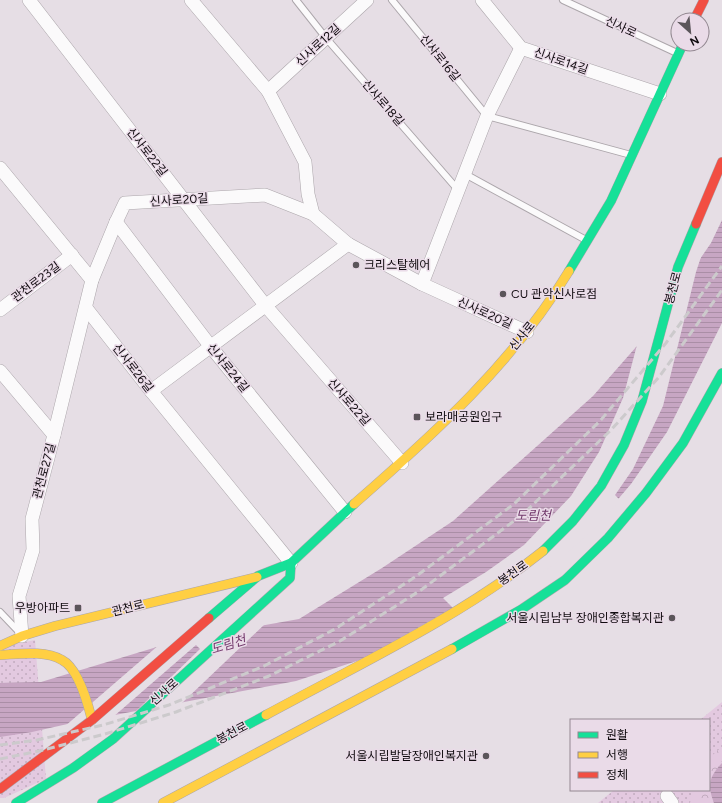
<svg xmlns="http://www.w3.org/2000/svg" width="722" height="803" viewBox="0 0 722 803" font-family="Figtree,'Noto Sans KR',sans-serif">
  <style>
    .grass { fill: url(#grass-dots) }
    .forest { fill: url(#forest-crowns) }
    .water { fill: url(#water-rules) }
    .pier { fill: #e6dee5 }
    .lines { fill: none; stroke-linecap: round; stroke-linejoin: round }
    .lane-casing { stroke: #aca6ab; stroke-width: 8 }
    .street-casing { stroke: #aca6ab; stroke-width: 14 }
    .fast-casing { stroke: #aca6ab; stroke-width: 10 }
    .slow-casing { stroke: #aca6ab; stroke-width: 10 }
    .jam-casing { stroke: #aca6ab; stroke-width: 10 }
    .lane { stroke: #fbfafb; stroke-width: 6 }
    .street { stroke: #fbfafb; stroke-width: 13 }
    .fast { stroke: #16e098; stroke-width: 9 }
    .slow { stroke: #ffcf43; stroke-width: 9 }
    .jam { stroke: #f24e42; stroke-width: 9 }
    .rail { stroke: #cccacc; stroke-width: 3; stroke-dasharray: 8 4; stroke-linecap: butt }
    .poi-dot { fill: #5b555a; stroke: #eadbe8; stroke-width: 1.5 }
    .labels { text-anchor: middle; stroke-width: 3; stroke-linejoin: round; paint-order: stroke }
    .street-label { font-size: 12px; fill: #100b0f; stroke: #eadbe8 }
    .poi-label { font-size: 12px; fill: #100b0f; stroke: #eadbe8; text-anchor: start }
    .water-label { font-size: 13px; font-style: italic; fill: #71396b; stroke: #eadbe8 }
  </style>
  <defs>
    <pattern id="grass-dots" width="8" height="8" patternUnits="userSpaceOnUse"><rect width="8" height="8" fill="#e3c9e0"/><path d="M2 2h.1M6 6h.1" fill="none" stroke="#c2abbf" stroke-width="1.8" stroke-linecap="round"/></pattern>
    <pattern id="forest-crowns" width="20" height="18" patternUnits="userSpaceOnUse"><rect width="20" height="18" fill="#e3c9e0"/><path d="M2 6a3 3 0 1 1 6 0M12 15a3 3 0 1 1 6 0" fill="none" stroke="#c2abbf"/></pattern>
    <pattern id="water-rules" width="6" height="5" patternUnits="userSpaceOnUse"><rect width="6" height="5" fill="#c7a6c3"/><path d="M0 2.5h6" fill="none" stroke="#aa8ea6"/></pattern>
  </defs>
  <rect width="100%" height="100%" fill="#e6dee5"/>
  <g class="grass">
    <path d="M35,640l11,139 -42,19h-4v-151z"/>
    <path d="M722,702v101h-124l16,-13h95v-70h-9z"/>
  </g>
  <path class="forest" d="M722,747v16l-4,4 -8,27 4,9h-24l3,-13h16v-32z"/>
  <g class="water">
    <path d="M722,220v103l-55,109 -36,52 -35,41 -230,133 -70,23 -224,42 -40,9 -32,5v-54l41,-1 139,-42 119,-21 83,-51 71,-47 140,-125 58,-66 60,-87z"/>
    <path d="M722,763v40h-8c-7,-18 -5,-26 8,-40z"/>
  </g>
  <g class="pier">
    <path d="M703,251l-7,21 -33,134 -30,63 -18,26 5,5 -23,26 -41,37 -44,31 -47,26 -22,-22 43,-26 38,-27 47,-49 28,-44 24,-54 15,-57 11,-13z"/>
    <path d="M266,623l-85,81 -47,9 66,-64 -4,-4 -83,72 -49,10 96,-83 20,-6z"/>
  </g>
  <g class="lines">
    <defs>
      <g id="lane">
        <path d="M296,0l30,38 133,153"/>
        <path d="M392,0l95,116 144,39"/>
        <path d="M563,0l114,53"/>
        <path d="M465,174l121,66"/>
        <path d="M0,612l21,22"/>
      </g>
      <g id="street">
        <path d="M29,0l236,305 137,158"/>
        <path d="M191,0l77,91 37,71 3,32 5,20"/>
        <path d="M482,0l39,48 139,46"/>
        <path d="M268,91l99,-91"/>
        <path d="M0,168l92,112"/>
        <path d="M116,222l95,125 134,165"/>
        <path d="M422,284l65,-168 34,-68"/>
        <path d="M86,308l65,83 140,172"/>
        <path d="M0,310l72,-55"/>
        <path d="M0,371l54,64"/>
        <path d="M151,391l197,-147"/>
        <path d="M22,636l-3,-40 14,-46 -1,-31 22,-84 38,-155 24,-58 9,-19 140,-8 48,19 35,30 74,40 105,48"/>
        <path d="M667,796l5,7"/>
      </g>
      <g id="fast">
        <path d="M569,271l42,-70 72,-157"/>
        <path d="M543,551l30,-30 28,-35 23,-41 18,-44 36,-134 18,-43"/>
        <path d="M209,618l49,-42 33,-13 63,-59"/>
        <path d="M452,649l70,-40 43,-29 43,-42 38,-45 37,-50 39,-70"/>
        <path d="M16,803l57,-35 40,-29 177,-161 1,-15"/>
        <path d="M102,803l164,-88"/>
      </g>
      <g id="slow">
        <path d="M354,504c80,-70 160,-142 215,-233"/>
        <path d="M0,646l22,-10 33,-10 202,-49"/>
        <path d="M0,655c19,-1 45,-5 62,5 16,8 26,44 30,60"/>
        <path d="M266,715c94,-51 194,-98 277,-164"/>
        <path d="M163,803l289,-154"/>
      </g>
      <g id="jam">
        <path d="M694,20l10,-20"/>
        <path d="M696,224l26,-62"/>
        <path d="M0,789l92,-69 117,-102"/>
      </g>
    </defs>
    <use href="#lane" class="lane-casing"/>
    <use href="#street" class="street-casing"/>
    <use href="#fast" class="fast-casing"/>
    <use href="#slow" class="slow-casing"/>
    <use href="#jam" class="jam-casing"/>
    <use href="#lane" class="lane"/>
    <use href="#street" class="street"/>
    <use href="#fast" class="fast"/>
    <use href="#slow" class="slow"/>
    <use href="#jam" class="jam"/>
    <g class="rail">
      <path d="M0,745l37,-5 66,-15 66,-20 95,-39 71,-37 80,-52 99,-73 86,-83 66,-78 56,-77"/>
      <path d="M0,759l39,-8 66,-17 71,-22 93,-36 71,-35 81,-51 101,-75 89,-85 48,-53 63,-87"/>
    </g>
  </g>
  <g class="poi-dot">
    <circle cx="356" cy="265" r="4"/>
    <circle cx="503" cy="294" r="4"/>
    <rect x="413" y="413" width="8" height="8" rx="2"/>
    <rect x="74" y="604" width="8" height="8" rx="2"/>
    <circle cx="672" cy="618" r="4"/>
    <circle cx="486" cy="756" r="4"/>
  </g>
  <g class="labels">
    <g class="street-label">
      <text transform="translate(621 27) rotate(25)" y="4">신사로</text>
      <text transform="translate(318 45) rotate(-42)" y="4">신사로12길</text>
      <text transform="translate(440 58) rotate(51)" y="4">신사로16길</text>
      <text transform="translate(561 61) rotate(19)" y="4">신사로14길</text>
      <text transform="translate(383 103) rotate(49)" y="4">신사로18길</text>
      <text transform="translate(147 152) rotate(52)" y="4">신사로22길</text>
      <text transform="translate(179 200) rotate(-4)" y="4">신사로20길</text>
      <text transform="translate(36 282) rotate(-37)" y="4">관천로23길</text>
      <text transform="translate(673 288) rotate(-75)" y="4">봉천로</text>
      <text transform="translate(485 313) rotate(24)" y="4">신사로20길</text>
      <text transform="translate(522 336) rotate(-51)" y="4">신사로</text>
      <text transform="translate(133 368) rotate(52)" y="4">신사로26길</text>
      <text transform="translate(228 368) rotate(51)" y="4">신사로24길</text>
      <text transform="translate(349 402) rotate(49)" y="4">신사로22길</text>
      <text transform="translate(44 471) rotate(-75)" y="4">관천로27길</text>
      <text transform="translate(513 573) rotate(-35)" y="4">봉천로</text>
      <text transform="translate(128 608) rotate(-14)" y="4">관천로</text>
      <text transform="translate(164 692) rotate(-42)" y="4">신사로</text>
      <text transform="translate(232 733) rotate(-28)" y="4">봉천로</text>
    </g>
    <g class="poi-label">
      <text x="364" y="269">크리스탈헤어</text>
      <text x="511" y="298">CU 관악신사로점</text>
      <text x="425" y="421">보라매공원입구</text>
      <text x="70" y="612" text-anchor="end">우방아파트</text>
      <text x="664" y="622" text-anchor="end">서울시립남부 장애인종합복지관</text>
      <text x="478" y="760" text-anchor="end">서울시립발달장애인복지관</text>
    </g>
    <g class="water-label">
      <text x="533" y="520">도림천</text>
      <text transform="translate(228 644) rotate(-17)" y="5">도림천</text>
    </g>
  </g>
  <rect x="570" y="719" width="140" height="72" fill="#eadbe8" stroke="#938891"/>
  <rect x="578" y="732" width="20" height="6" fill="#16e098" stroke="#938891"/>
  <text x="606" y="739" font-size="12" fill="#100b0f">원활</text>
  <rect x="578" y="752" width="20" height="6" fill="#ffcf43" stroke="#938891"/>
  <text x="606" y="759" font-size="12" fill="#100b0f">서행</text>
  <rect x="578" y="772" width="20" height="6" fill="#f24e42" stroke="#938891"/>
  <text x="606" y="779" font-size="12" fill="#100b0f">정체</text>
  <g transform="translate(690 32) rotate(153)"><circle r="19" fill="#eadbe8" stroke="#938891"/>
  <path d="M0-3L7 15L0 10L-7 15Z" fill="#5b555a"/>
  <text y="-6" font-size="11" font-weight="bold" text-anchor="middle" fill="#100b0f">N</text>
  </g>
</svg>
